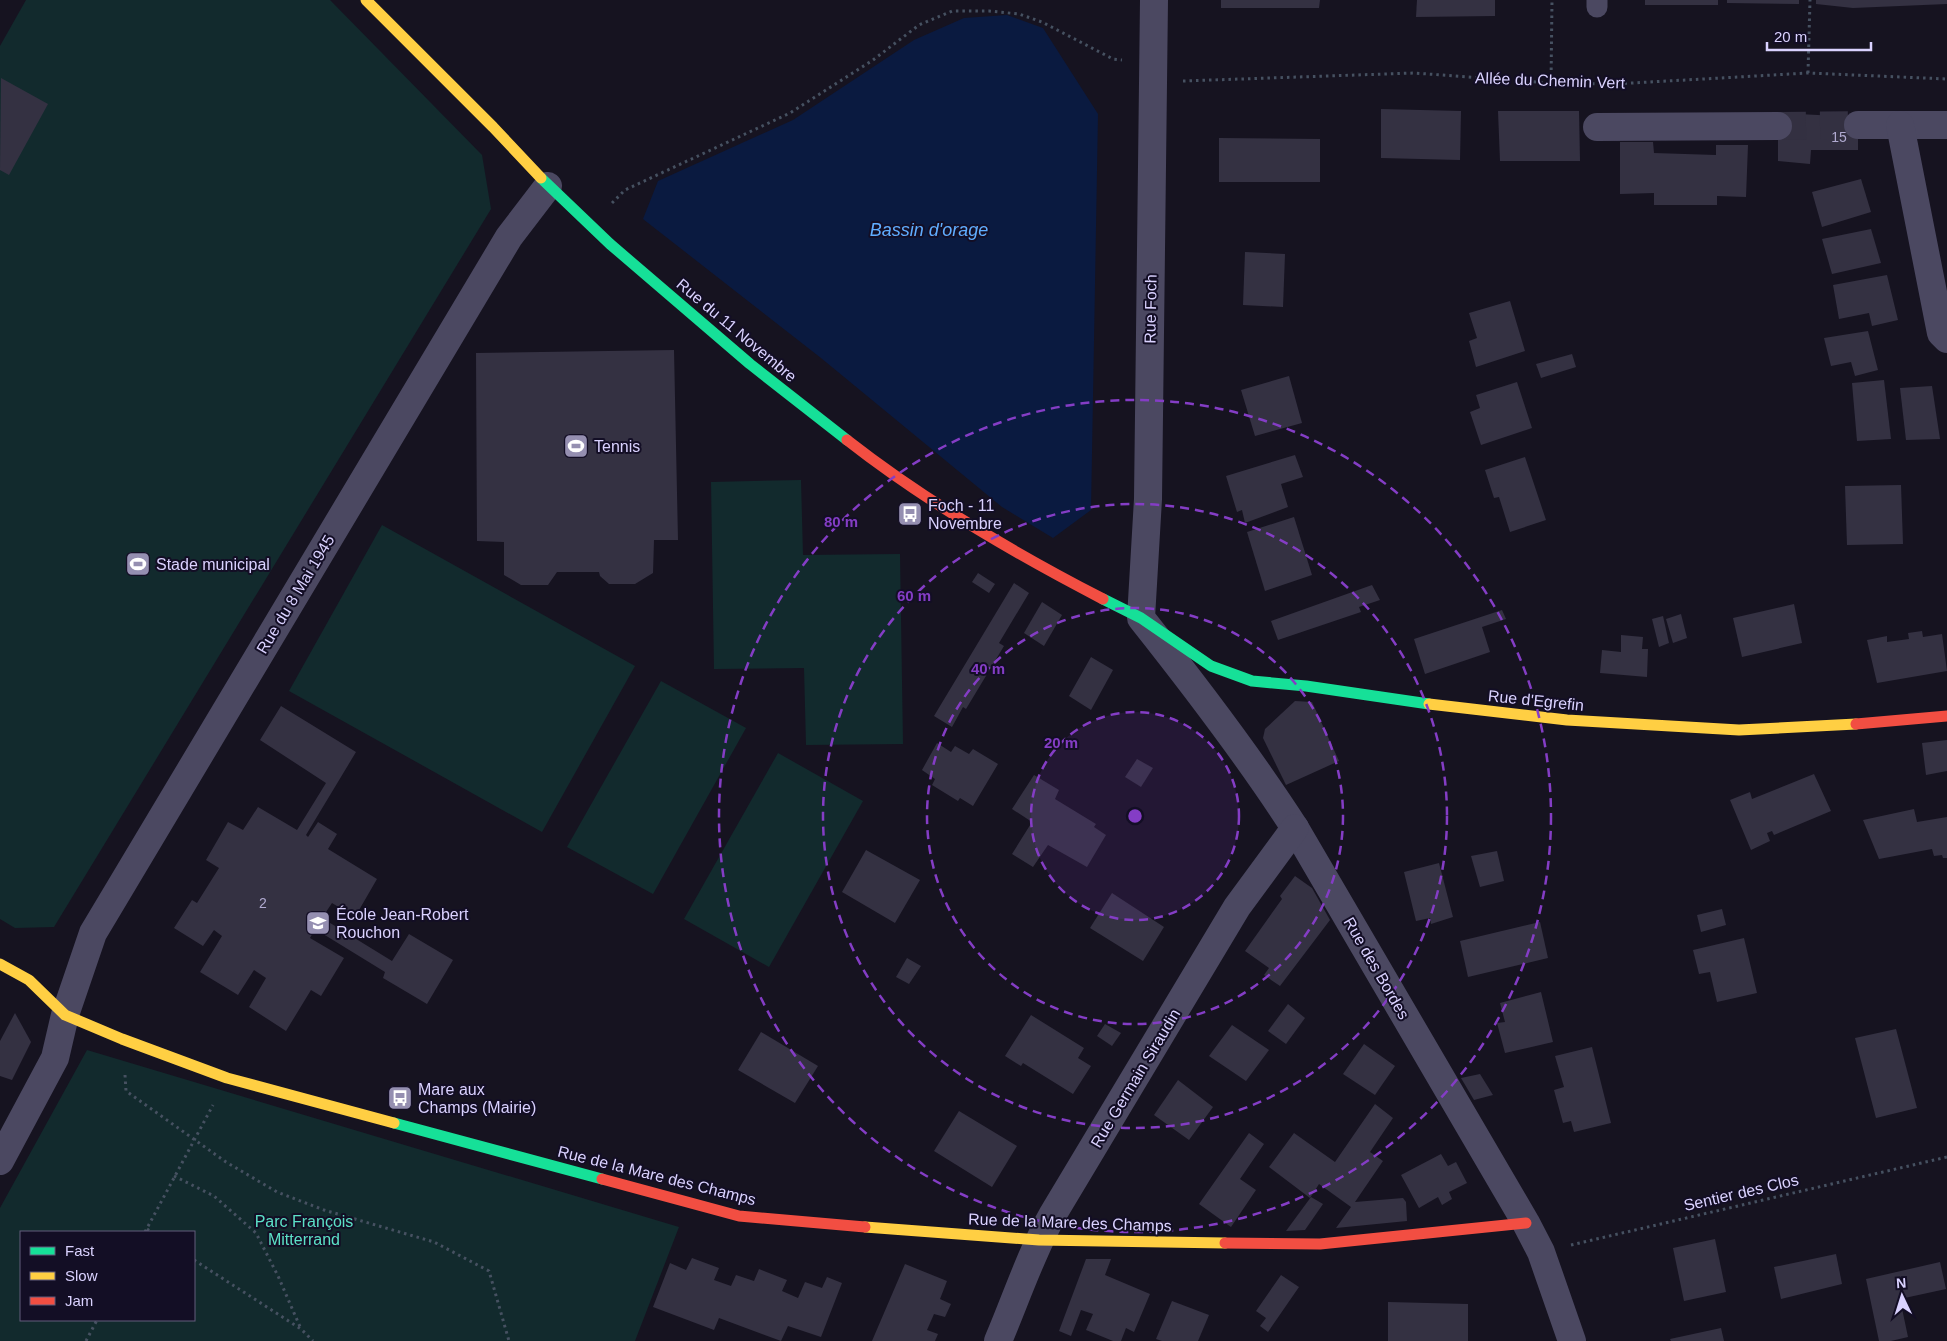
<svg xmlns="http://www.w3.org/2000/svg" width="1947" height="1341" viewBox="0 0 1947 1341" font-family="Arial,sans-serif">
  <style>
    .green { fill: #122a2d; fill-rule: evenodd }
    .water { fill: #0a1a40 }
    .building { fill: #343142 }
    .lines { fill: none; stroke-linecap: round; stroke-linejoin: round }
    .street-tunnel { stroke: #333041; stroke-width: 28; stroke-dasharray: 28 14; stroke-linecap: butt }
    .path { stroke: #465161; stroke-width: 3; stroke-dasharray: 2.5 4; stroke-linecap: butt }
    .lane { stroke: #4b4861; stroke-width: 21 }
    .street { stroke: #4b4861; stroke-width: 28 }
    .fast { stroke: #16e098; stroke-width: 11 }
    .slow { stroke: #ffcf43; stroke-width: 11 }
    .jam { stroke: #f24e42; stroke-width: 11 }
    .ring { fill: none; stroke: #843dc5; stroke-width: 2.5; stroke-dasharray: 9 6 }
    .labels { text-anchor: middle; stroke-width: 4; stroke-linejoin: round; paint-order: stroke }
    .number-label { font-size: 14px; fill: #b0aad0 }
    .street-label { font-size: 16px; fill: #dad2ff; stroke: #130e25 }
    .poi-label { font-size: 16px; fill: #dad2ff; stroke: #130e25; text-anchor: start }
    .park-label { font-size: 16px; fill: #5ce1c7; stroke: #130e25 }
    .water-label { font-size: 18px; font-style: italic; fill: #60adff; stroke: #130e25 }
    .centre { fill: #843dc5; stroke: #130e25; stroke-width: 2.5 }
    .ring-label { font-size: 15px; text-anchor: middle; font-weight: bold; fill: #843dc5; stroke: #130e25; stroke-width: 4; stroke-linejoin: round; paint-order: stroke }
  </style>
  <rect width="100%" height="100%" fill="#161320"/>
  <g class="green">
    <path d="M26,0h304l152,155 9,54 -437,718 -39,1 -15,-9v-873z"/>
    <path d="M801,480l2,75 97,-1 3,190 -97,1 -2,-77 -90,1 -3,-187z"/>
    <path d="M382,525l253,141 -93,166 -253,-141z"/>
    <path d="M661,681l85,47 -93,166 -86,-47z"/>
    <path d="M778,753l85,48 -94,166 -85,-48z"/>
    <path d="M87,1050l592,177 -44,114h-635v-133zM21,1232h173v88h-173z"/>
  </g>
  <path class="water" d="M1007,15l36,13 55,86 -7,396 -38,28 -51,-31 -181,-149 -178,-139 15,-38 135,-61 121,-80 50,-22z"/>
  <g class="building">
    <path d="M1221,0h99l-1,8h-98z"/>
    <path d="M1417,0h78v16l-79,1z"/>
    <rect x="1645" y="0" width="73" height="5"/>
    <path d="M1727,0h72v4l-72,-1z"/>
    <path d="M1816,0h131v4l-94,4 -37,-4z"/>
    <path d="M1,78l47,26 -39,71 -9,-5z"/>
    <path d="M1381,109l80,2 -1,49 -79,-2z"/>
    <path d="M1498,111h81l1,50h-80z"/>
    <path d="M1778,113l80,4v33h-47l-1,14 -32,-3z"/>
    <path d="M1219,138l101,1v43h-101z"/>
    <path d="M1620,142h33l1,11 62,2v-10h32l-2,52 -29,-1v9h-63v-12l-34,1z"/>
    <path d="M1861,179l10,33 -49,15 -10,-35z"/>
    <path d="M1871,229l10,34 -49,11 -10,-35z"/>
    <path d="M1245,252l40,2 -2,53 -40,-2z"/>
    <path d="M1887,275l11,45 -26,6 -3,-13 -30,6 -6,-34z"/>
    <path d="M1510,301l15,50 -49,16 -7,-26 8,-3 -8,-25z"/>
    <path d="M1868,331l10,39 -23,6 -4,-14 -20,4 -7,-28z"/>
    <path d="M674,350l4,190h-24l-1,33 -18,11h-26l-9,-8 -1,-4h-42l-9,13h-27l-17,-10v-33l-27,-1 -1,-188z"/>
    <path d="M1572,354l4,13 -35,11 -5,-14z"/>
    <path d="M1289,376l13,47 -47,13 -14,-46z"/>
    <path d="M1884,380l7,59 -34,2 -5,-58z"/>
    <path d="M1517,382l15,46 -51,17 -11,-33 10,-4 -4,-13z"/>
    <path d="M1932,386l8,53 -34,1 -6,-52z"/>
    <path d="M1295,455l8,22 -22,7 7,23 -43,16 -3,-13 -5,2 -11,-36z"/>
    <path d="M1525,457l21,63 -36,12 -11,-35 -5,1 -9,-28z"/>
    <path d="M1901,485l2,59 -56,1 -2,-59z"/>
    <path d="M1294,517l18,58 -47,16 -18,-59z"/>
    <path d="M978,573l17,11 -6,9 -17,-11z"/>
    <path d="M1014,583l15,10 -30,50 5,3 -38,63 -3,-2 -11,20 -18,-11z"/>
    <path d="M1372,585l8,15 -21,7 2,5 -83,28 -7,-19z"/>
    <path d="M1042,602l20,13 -18,31 -20,-13z"/>
    <path d="M1794,604l8,39 -60,14 -9,-39z"/>
    <path d="M1502,610l4,9 -24,8 8,25 -65,22 -11,-35z"/>
    <path d="M1681,614l6,24 -14,5 -7,-24z"/>
    <path d="M1663,616l6,27 -10,4 -7,-28z"/>
    <path d="M1922,631l1,6 19,-3 5,37 -70,12 -10,-43 20,-4v6l22,-3 -1,-6z"/>
    <path d="M1621,635l22,2 -1,12h6l-1,28 -47,-4 2,-23 19,2z"/>
    <path d="M1091,657l22,13 -22,40 -22,-14z"/>
    <path d="M1295,701l17,1 27,59 -53,24 -23,-47 2,-9z"/>
    <path d="M281,706l75,46 -50,83 2,2 10,-15 19,12 -9,15 49,30 -22,38 -23,-14 -10,15 70,43 17,-27 44,26 -26,44 -44,-26 2,-6 -70,-43 -5,9 34,20 -23,38 -10,-6 -25,41 -37,-24 17,-29 -12,-8 -16,25 -38,-23 22,-36 -8,-6 -11,16 -29,-18 18,-28 5,3 22,-35 -13,-8 22,-38 15,8 15,-23 39,23 29,-47 -66,-43z"/>
    <path d="M1947,740v31l-21,4 -4,-32z"/>
    <path d="M937,743l14,9 4,-6 14,8 4,-5 25,15 -25,42 -13,-8 -2,3 -26,-16 3,-6 -13,-9z"/>
    <path d="M1137,759l16,9 -12,19 -16,-10z"/>
    <path d="M1814,774l17,37 -57,24 -2,-4 -5,2 3,8 -19,9 -21,-50 20,-8 2,7z"/>
    <path d="M1034,775l25,15 -4,9 41,25 -2,3 12,8 -19,32 -39,-22 -15,22 -21,-13 20,-32 -20,-13z"/>
    <path d="M1914,809l3,13 30,-5v41h-4l-1,-3 -8,1 -2,-7 -53,10 -16,-39z"/>
    <path d="M866,850l54,30 -25,43 -53,-31z"/>
    <path d="M1497,851l7,30 -24,6 -9,-31z"/>
    <path d="M1439,863l14,54 -22,7 -1,-6 -14,3 -12,-49z"/>
    <path d="M1295,876l17,12 18,32 -50,66 -16,-11 5,-7 -24,-17 37,-52 -2,-3z"/>
    <path d="M1112,893l52,34 -21,34 -53,-33z"/>
    <path d="M1722,909l4,16 -25,7 -4,-17z"/>
    <path d="M1540,922l8,36 -80,19 -8,-36z"/>
    <path d="M1744,938l13,55 -40,9 -7,-30 -11,2 -6,-24z"/>
    <path d="M907,958l14,8 -12,18 -13,-7z"/>
    <path d="M1541,992l12,50 -48,11 -8,-30 8,-1 -5,-19z"/>
    <path d="M1288,1004l17,14 -19,26 -18,-13z"/>
    <path d="M15,1013l16,29 -19,38 -12,-4v-35z"/>
    <path d="M1031,1015l53,33 -6,10 13,8 -18,28 -50,-31 -2,3 -16,-10z"/>
    <path d="M1105,1024l16,9 -9,13 -15,-10z"/>
    <path d="M1232,1025l37,25 -23,31 -37,-25z"/>
    <path d="M1896,1029l21,79 -41,10 -21,-80z"/>
    <path d="M761,1032l57,34 -23,37 -57,-33z"/>
    <path d="M1364,1044l31,22 -20,29 -32,-21z"/>
    <path d="M1592,1047l19,76 -37,9 -3,-11 -8,2 -9,-33 10,-3 -9,-31z"/>
    <path d="M1480,1074l13,21 -19,5 -13,-22z"/>
    <path d="M1178,1080l35,27 -24,33 -35,-25z"/>
    <path d="M1375,1104l18,14 -23,34 13,9 -28,41 48,-4 3,4 1,19 -71,7 15,-21 -32,-23 -9,14 -41,-31 25,-34 41,29z"/>
    <path d="M959,1111l58,35 -25,41 -58,-36z"/>
    <path d="M1249,1133l15,11 -24,35 16,11 -25,37 -32,-23z"/>
    <path d="M1441,1154l7,12 8,-4 11,21 -18,9 3,7 -10,6 -4,-8 -19,11 -18,-33z"/>
    <path d="M1311,1197l12,7 -18,26 -19,1z"/>
    <path d="M1715,1239l11,53 -42,9 -11,-53z"/>
    <path d="M1836,1254l6,30 -61,15 -7,-32z"/>
    <path d="M692,1258l27,10 -5,12 17,6 5,-11 18,6 5,-12 28,11 -5,11 16,7 7,-16 17,6 5,-11 15,6 -21,54 -33,-11 -7,15 -62,-23 -5,12 -61,-23 17,-44 16,7z"/>
    <path d="M1086,1259h25l-6,16 45,19 -16,38 -8,-4 -5,13h-8l-27,-11 7,-16 -12,-4 -10,26 -12,-5z"/>
    <path d="M1940,1262l6,27 -46,10 8,38 -17,4h-12l-13,-62z"/>
    <path d="M905,1264l42,17 -7,18 11,5 -6,13 -11,-3 -7,16 11,4 -3,7h-63z"/>
    <path d="M1281,1275l18,12 -31,45 -8,-6 6,-8 -10,-7z"/>
    <path d="M1172,1301l37,14 -11,26h-36l-6,-2z"/>
    <path d="M1388,1302l80,2v37h-80z"/>
    <path d="M1721,1328l3,13h-53l-1,-2z"/>
  </g>
  <g class="lines">
    <path class="street-tunnel" d="M1778,126l80,-1"/>
    <g class="path">
      <path d="M1808,73l2,-73"/>
      <path d="M1183,81l231,-8 137,10 64,1 193,-11 139,6"/>
      <path d="M1551,83l1,-83"/>
      <path d="M612,203l13,-13 165,-77 83,-53 46,-35 33,-14h37l30,3 23,8 71,37 9,1"/>
      <path d="M125,1075l1,16 100,71 51,30 47,18 110,32 55,29 20,70"/>
      <path d="M174,1176l40,20 42,37 22,43 23,53"/>
      <path d="M147,1229l4,3"/>
      <path d="M145,1232l68,-127"/>
      <path d="M1571,1245l376,-88"/>
      <path d="M194,1260l107,69 12,12"/>
      <path d="M86,1341l11,-21"/>
    </g>
    <path class="lane" d="M1597,7v-7"/>
    <g class="street">
      <path d="M1154,0l-6,499 -7,119c54,68 107,137 154,210l231,395 15,29 31,89"/>
      <path d="M1858,125h89"/>
      <path d="M1900,125l41,208 6,6"/>
      <path d="M1597,127l181,-1"/>
      <path d="M0,1161l55,-103 10,-43 28,-82 416,-696 39,-51"/>
      <path d="M998,1341c18,-42 33,-88 55,-127l184,-307 58,-79"/>
    </g>
    <g class="fast">
      <path d="M541,178l69,66 140,120 97,76"/>
      <path d="M1103,599l38,19 70,48 41,15 54,5 123,18"/>
      <path d="M394,1123l208,56"/>
    </g>
    <g class="slow">
      <path d="M366,0l127,127 48,51"/>
      <path d="M1429,704l138,16 172,10 117,-6"/>
      <path d="M0,964l29,16 36,35 57,24 105,39 167,45"/>
      <path d="M865,1227l174,13 186,3"/>
    </g>
    <g class="jam">
      <path d="M847,440c79,62 167,113 256,159"/>
      <path d="M1856,724l91,-8"/>
      <path d="M602,1179l137,37 126,11"/>
      <path d="M1225,1243l95,1 206,-21"/>
    </g>
  </g>
  <circle cx="1135" cy="816" r="104" fill="#843dc5" fill-opacity=".12"/>
  <g class="ring">
    <circle cx="1135" cy="816" r="104"/>
    <circle cx="1135" cy="816" r="208"/>
    <circle cx="1135" cy="816" r="312"/>
    <circle cx="1135" cy="816" r="416"/>
  </g>
  <defs>
    <symbol id="stadium-square" viewBox="-11 -11 22 22"><rect x="-9" y="-9" width="18" height="18" rx="4" fill="#958fb1" stroke="#130e25"/><path d="M0-5a6.5 5 0 1 0 0 10a6.5 5 0 1 0 0-10ZM-3.5-1.8h7v3.6h-7Z" fill="#fff"/></symbol>
    <symbol id="bus-square" viewBox="-11 -11 22 22"><rect x="-9" y="-9" width="18" height="18" rx="4" fill="#958fb1" stroke="#130e25"/><path d="M-5-6H5V4H4V6H2V4H-2V6H-4V4H-5ZM-3.5-4V0h7V-4ZM-3.5 1.2v1.5H-2V1.2ZM2 1.2v1.5H3.5V1.2Z" fill="#fff"/></symbol>
    <symbol id="school-square" viewBox="-11 -11 22 22"><rect x="-9" y="-9" width="18" height="18" rx="4" fill="#958fb1" stroke="#130e25"/><path d="M0-5L7-2L0 1L-7-2ZM-4 1L0 2.5L4 1V4Q0 6-4 4Z" fill="#fff"/></symbol>
  </defs>
  <g fill-rule="evenodd">
    <use href="#stadium-square" x="562" y="432" width="28" height="28"/>
    <use href="#bus-square" x="896" y="500" width="28" height="28"/>
    <use href="#stadium-square" x="124" y="550" width="28" height="28"/>
    <use href="#school-square" x="304" y="909" width="28" height="28"/>
    <use href="#bus-square" x="386" y="1084" width="28" height="28"/>
  </g>
  <g class="labels">
    <g class="number-label">
      <text x="1839" y="142">15</text>
      <text x="263" y="908">2</text>
    </g>
    <g class="street-label">
      <text transform="translate(1550 80) rotate(2)" y="6">Allée du Chemin Vert</text>
      <text transform="translate(1150 309) rotate(-89)" y="6">Rue Foch</text>
      <text transform="translate(737 330) rotate(40)" y="6">Rue du 11 Novembre</text>
      <text transform="translate(295 594) rotate(-59)" y="6">Rue du 8 Mai 1945</text>
      <text transform="translate(1536 700) rotate(6)" y="6">Rue d'Egrefin</text>
      <text transform="translate(1377 968) rotate(60)" y="6">Rue des Bordes</text>
      <text transform="translate(1135 1078) rotate(-59)" y="6">Rue Germain Siraudin</text>
      <text transform="translate(657 1175) rotate(14)" y="6">Rue de la Mare des Champs</text>
      <text transform="translate(1741 1192) rotate(-13)" y="6">Sentier des Clos</text>
      <text transform="translate(1070 1222) rotate(2)" y="6">Rue de la Mare des Champs</text>
    </g>
    <g class="poi-label">
      <text x="594" y="452">Tennis</text>
      <text x="928" y="511">Foch - 11<tspan x="928" dy="18">Novembre</tspan></text>
      <text x="156" y="570">Stade municipal</text>
      <text x="336" y="920">École Jean-Robert<tspan x="336" dy="18">Rouchon</tspan></text>
      <text x="418" y="1095">Mare aux<tspan x="418" dy="18">Champs (Mairie)</tspan></text>
    </g>
    <g class="park-label">
      <text x="304" y="1227">Parc François<tspan x="304" dy="18">Mitterrand</tspan></text>
    </g>
    <g class="water-label">
      <text x="929" y="236">Bassin d'orage</text>
    </g>
  </g>
  <circle cx="1135" cy="816" r="8" class="centre"/>
  <g class="ring-label">
    <text x="841" y="527">80 m</text>
    <text x="914" y="601">60 m</text>
    <text x="988" y="674">40 m</text>
    <text x="1061" y="748">20 m</text>
  </g>
  <rect x="20" y="1231" width="175" height="90" fill="#130e25" stroke="#635c7c"/>
  <rect x="30" y="1247" width="25" height="8" fill="#16e098" stroke="#635c7c"/>
  <text x="65" y="1256" font-size="15" fill="#dad2ff">Fast</text>
  <rect x="30" y="1272" width="25" height="8" fill="#ffcf43" stroke="#635c7c"/>
  <text x="65" y="1281" font-size="15" fill="#dad2ff">Slow</text>
  <rect x="30" y="1297" width="25" height="8" fill="#f24e42" stroke="#635c7c"/>
  <text x="65" y="1306" font-size="15" fill="#dad2ff">Jam</text>
  <g transform="translate(1902 1296) rotate(356)" stroke="#130e25" stroke-width="4" paint-order="stroke">
  <path d="M0-4L9 19L0 12L-9 19Z" fill="#dad2ff"/>
  <text y="-8" font-size="14" font-weight="bold" text-anchor="middle" fill="#dad2ff">N</text>
  </g>
  <path d="M1767 42v8h104v-8" fill="none" stroke="#dad2ff" stroke-width="2.5"/>
  <text x="1774" y="42" font-size="15" fill="#dad2ff" stroke="#130e25" stroke-width="4" paint-order="stroke">20 m</text>
</svg>
